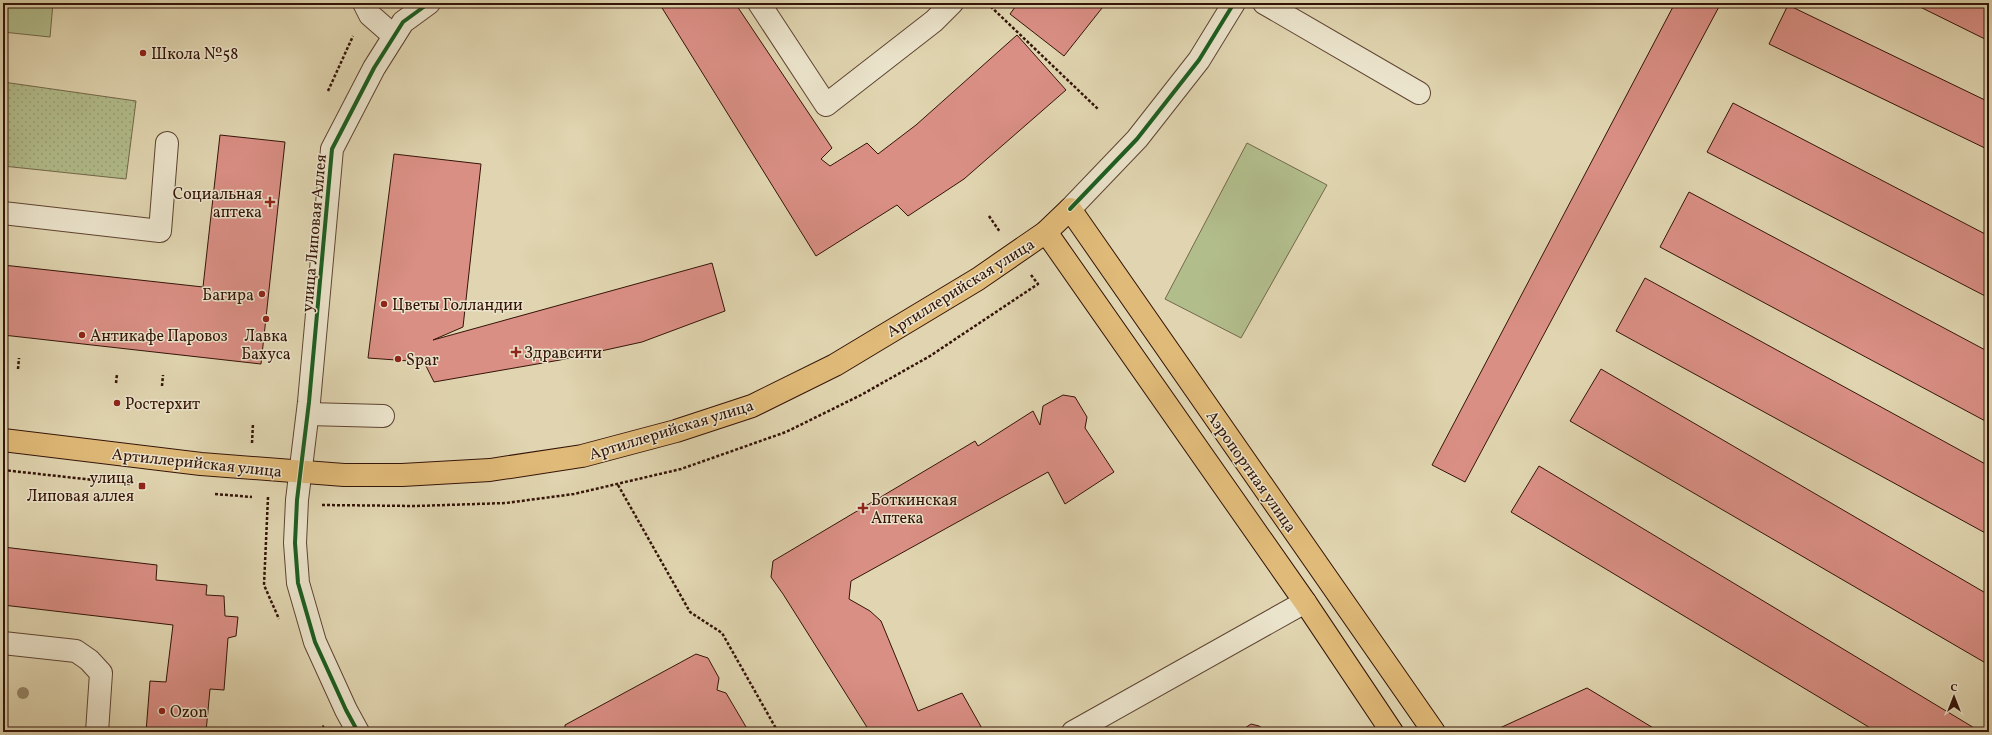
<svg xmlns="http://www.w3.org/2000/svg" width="1992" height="735" viewBox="0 0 1992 735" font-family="Vollkorn,serif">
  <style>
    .park { fill: url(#park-dots); stroke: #73684a }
    .pitch { fill: #b2bd8c; stroke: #73684a }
    .building { fill: #da8f85; stroke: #341408 }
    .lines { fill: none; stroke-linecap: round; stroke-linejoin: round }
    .minor-casing { stroke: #5f4432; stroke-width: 24 }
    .major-casing { stroke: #341408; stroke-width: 24 }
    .path { stroke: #341408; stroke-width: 2.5; stroke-dasharray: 3 2; stroke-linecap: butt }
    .minor { stroke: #ebe4cc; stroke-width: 22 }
    .major { stroke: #e0ba78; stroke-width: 22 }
    .cycleway-casing { stroke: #ebe4cc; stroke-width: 6 }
    .cycleway { stroke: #1b5e20; stroke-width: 4 }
    .tree { fill: #96876a }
    .poi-dot { fill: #8f2418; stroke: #ebe4cc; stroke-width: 1.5 }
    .labels { text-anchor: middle; stroke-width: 3; stroke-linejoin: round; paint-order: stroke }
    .poi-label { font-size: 16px; fill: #341408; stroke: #ebe4cc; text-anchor: start }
    .street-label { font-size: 16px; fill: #341408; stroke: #ebe4cc }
  </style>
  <defs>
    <pattern id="park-dots" width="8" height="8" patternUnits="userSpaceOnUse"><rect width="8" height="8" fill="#b2bd8c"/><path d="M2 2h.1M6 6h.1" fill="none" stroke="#9aa277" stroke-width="1.8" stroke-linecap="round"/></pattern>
  </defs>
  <rect width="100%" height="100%" fill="#e0d5b0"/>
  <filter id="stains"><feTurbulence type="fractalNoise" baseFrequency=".005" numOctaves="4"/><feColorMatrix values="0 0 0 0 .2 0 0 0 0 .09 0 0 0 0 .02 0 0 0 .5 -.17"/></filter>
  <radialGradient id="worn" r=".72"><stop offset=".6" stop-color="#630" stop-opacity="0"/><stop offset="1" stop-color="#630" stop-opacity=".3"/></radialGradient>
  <path class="park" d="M3,82l133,19 -10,78 -123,-13z"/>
  <g class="pitch">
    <path d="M3,3h50l-3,34 -47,-5z"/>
    <path d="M1247,143l80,42 -86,153 -76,-39z"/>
  </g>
  <g class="building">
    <path d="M659,3h76l97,145 -11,11 9,7 37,-23 11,11 38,-29 101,-90 49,55 -102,89 -56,37 -11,-11 -81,51z"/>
    <path d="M1018,3h88l-42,53 -54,-42z"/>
    <path d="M1675,3h46l-256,479 -33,-17z"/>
    <path d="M1912,3h73l4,2v36z"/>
    <path d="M1788,5l201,97v48l-220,-106z"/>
    <path d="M1733,103l256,133v62l-282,-146z"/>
    <path d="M220,135l65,7 -24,222 -258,-29v-70l200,22z"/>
    <path d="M394,154l87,10 -18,163 -30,13 279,-77 13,48 -83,31 -82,18 -126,22 -10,-20 -56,-4z"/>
    <path d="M1689,192l300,160v71l-329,-176z"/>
    <path d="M1645,278l344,188v69l-373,-204z"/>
    <path d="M1601,369l388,226v70l-419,-244z"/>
    <path d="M1063,395l12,2 12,20 -2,11 29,44 -49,32 -17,-32 -197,109 -2,18 21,12 11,10 37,90 44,-18 22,39h-114l-87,-138 -12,-17 2,-16 202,-120 3,5 55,-35 7,14 3,-19z"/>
    <path d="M1539,466l442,266h-104l-366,-220z"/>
    <path d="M3,547l154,18 -1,15 51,5 -1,10 18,1 1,20 13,1 -2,19 -8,2 -4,52 -14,-1 -4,43h-60l4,-51 16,1 7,-57 -170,-20z"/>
    <path d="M696,654l12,4 11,20 -2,12 9,3 23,39h-184v-7z"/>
    <path d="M1587,688l73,44h-169z"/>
    <path d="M1251,724l8,2 9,6h-29z"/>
  </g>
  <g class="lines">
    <defs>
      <g id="minor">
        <path d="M364,3l6,12 24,21"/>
        <path d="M759,3l67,102 108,-84 18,-18"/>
        <path d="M1264,3l155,90"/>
        <path d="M1070,209l67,-70 62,-79 35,-57"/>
        <path d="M3,213l157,18 7,-88"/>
        <path d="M308,414l75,2"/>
        <path d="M3,643l73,8 13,9 12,13 -4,59"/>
        <path d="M358,732l-12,-22 -31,-68 -17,-59 -3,-40 2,-43 12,-98 23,-253 42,-81 29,-46 26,-19"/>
        <path d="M1073,732l232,-130"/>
      </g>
      <g id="major">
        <path d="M1046,232l259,370 87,130"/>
        <path d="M3,440l198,24 143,11h58l88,-5 92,-14 94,-25 76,-25 83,-41 143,-86 68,-47 24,-23 364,523"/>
      </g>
    </defs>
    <use href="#minor" class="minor-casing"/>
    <use href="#major" class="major-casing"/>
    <g class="path">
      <path d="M987,3l112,107"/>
      <path d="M328,91l25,-55"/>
      <path d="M989,216l11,16"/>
      <path d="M18,369l1,-11"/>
      <path d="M116,383l1,-9"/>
      <path d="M162,386l1,-11"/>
      <path d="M252,443l1,-20"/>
      <path d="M3,470l127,14"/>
      <path d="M618,485l72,127 32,21 56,99"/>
      <path d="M215,494l37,3"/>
      <path d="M268,497l-4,88 15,34"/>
      <path d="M322,505l94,1 90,-3 68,-9 107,-25 105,-37 75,-37 69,-39 108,-72 -7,-9"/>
      <path d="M314,732l10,-6"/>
    </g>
    <use href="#minor" class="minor"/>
    <use href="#major" class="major"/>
    <defs>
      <g id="cycleway">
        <path d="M1070,209l67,-70 62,-79 35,-57"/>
        <path d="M358,732l-12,-22 -31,-68 -17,-59 -3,-40 2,-43 12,-98 23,-253 42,-81 29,-46 26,-19"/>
      </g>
    </defs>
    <use href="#cycleway" class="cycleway-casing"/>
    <use href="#cycleway" class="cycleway"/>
  </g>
  <circle class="tree" cx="23" cy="693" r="6"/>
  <g class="poi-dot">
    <circle cx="143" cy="53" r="4"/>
    <path d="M268 196h4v4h4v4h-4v4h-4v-4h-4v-4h4z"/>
    <circle cx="262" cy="294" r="4"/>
    <circle cx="384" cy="304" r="4"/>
    <circle cx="266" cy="319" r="4"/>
    <circle cx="82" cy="335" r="4"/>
    <path d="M514 346h4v4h4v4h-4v4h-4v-4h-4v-4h4z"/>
    <circle cx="398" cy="359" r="4"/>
    <circle cx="117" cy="403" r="4"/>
    <rect x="138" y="482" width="8" height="8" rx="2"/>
    <path d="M861 502h4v4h4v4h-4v4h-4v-4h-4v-4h4z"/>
    <circle cx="162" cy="711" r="4"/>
  </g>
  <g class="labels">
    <g class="poi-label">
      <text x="151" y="59">Школа №58</text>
      <text x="262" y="199" text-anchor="end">Социальная<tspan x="262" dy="18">аптека</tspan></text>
      <text x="254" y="300" text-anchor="end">Багира</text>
      <text x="392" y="310">Цветы Голландии</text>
      <text x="90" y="341">Антикафе Паровоз</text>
      <text x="266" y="341" text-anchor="middle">Лавка<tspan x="266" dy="18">Бахуса</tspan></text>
      <text x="524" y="358">Здравсити</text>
      <text x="406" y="365">Spar</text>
      <text x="125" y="409">Ростерхит</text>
      <text x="134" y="483" text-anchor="end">улица<tspan x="134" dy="18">Липовая аллея</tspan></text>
      <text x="871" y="505">Боткинская<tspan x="871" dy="18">Аптека</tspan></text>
      <text x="170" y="717">Ozon</text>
    </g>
    <g class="street-label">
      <text transform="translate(313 233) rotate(-85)" y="6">улица Липовая Аллея</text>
      <text transform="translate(960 287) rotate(-32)" y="6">Артиллерийская улица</text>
      <text transform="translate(671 429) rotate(-17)" y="6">Артиллерийская улица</text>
      <text transform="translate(197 462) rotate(6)" y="6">Артиллерийская улица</text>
      <text transform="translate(1252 471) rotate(55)" y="6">Аэропортная улица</text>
    </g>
  </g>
  <rect width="1992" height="735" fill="none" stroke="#e0d5b0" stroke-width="16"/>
  <rect x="4" y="4" width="1984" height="727" fill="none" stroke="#341408" stroke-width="2"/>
  <rect x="8" y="8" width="1976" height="719" fill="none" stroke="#341408"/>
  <g transform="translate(1954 697)" stroke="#ebe4cc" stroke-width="3" paint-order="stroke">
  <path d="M0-3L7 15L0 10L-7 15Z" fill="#341408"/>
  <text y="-6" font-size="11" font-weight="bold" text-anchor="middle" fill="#341408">С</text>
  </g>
  <rect width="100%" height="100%" filter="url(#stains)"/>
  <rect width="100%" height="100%" fill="url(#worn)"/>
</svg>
